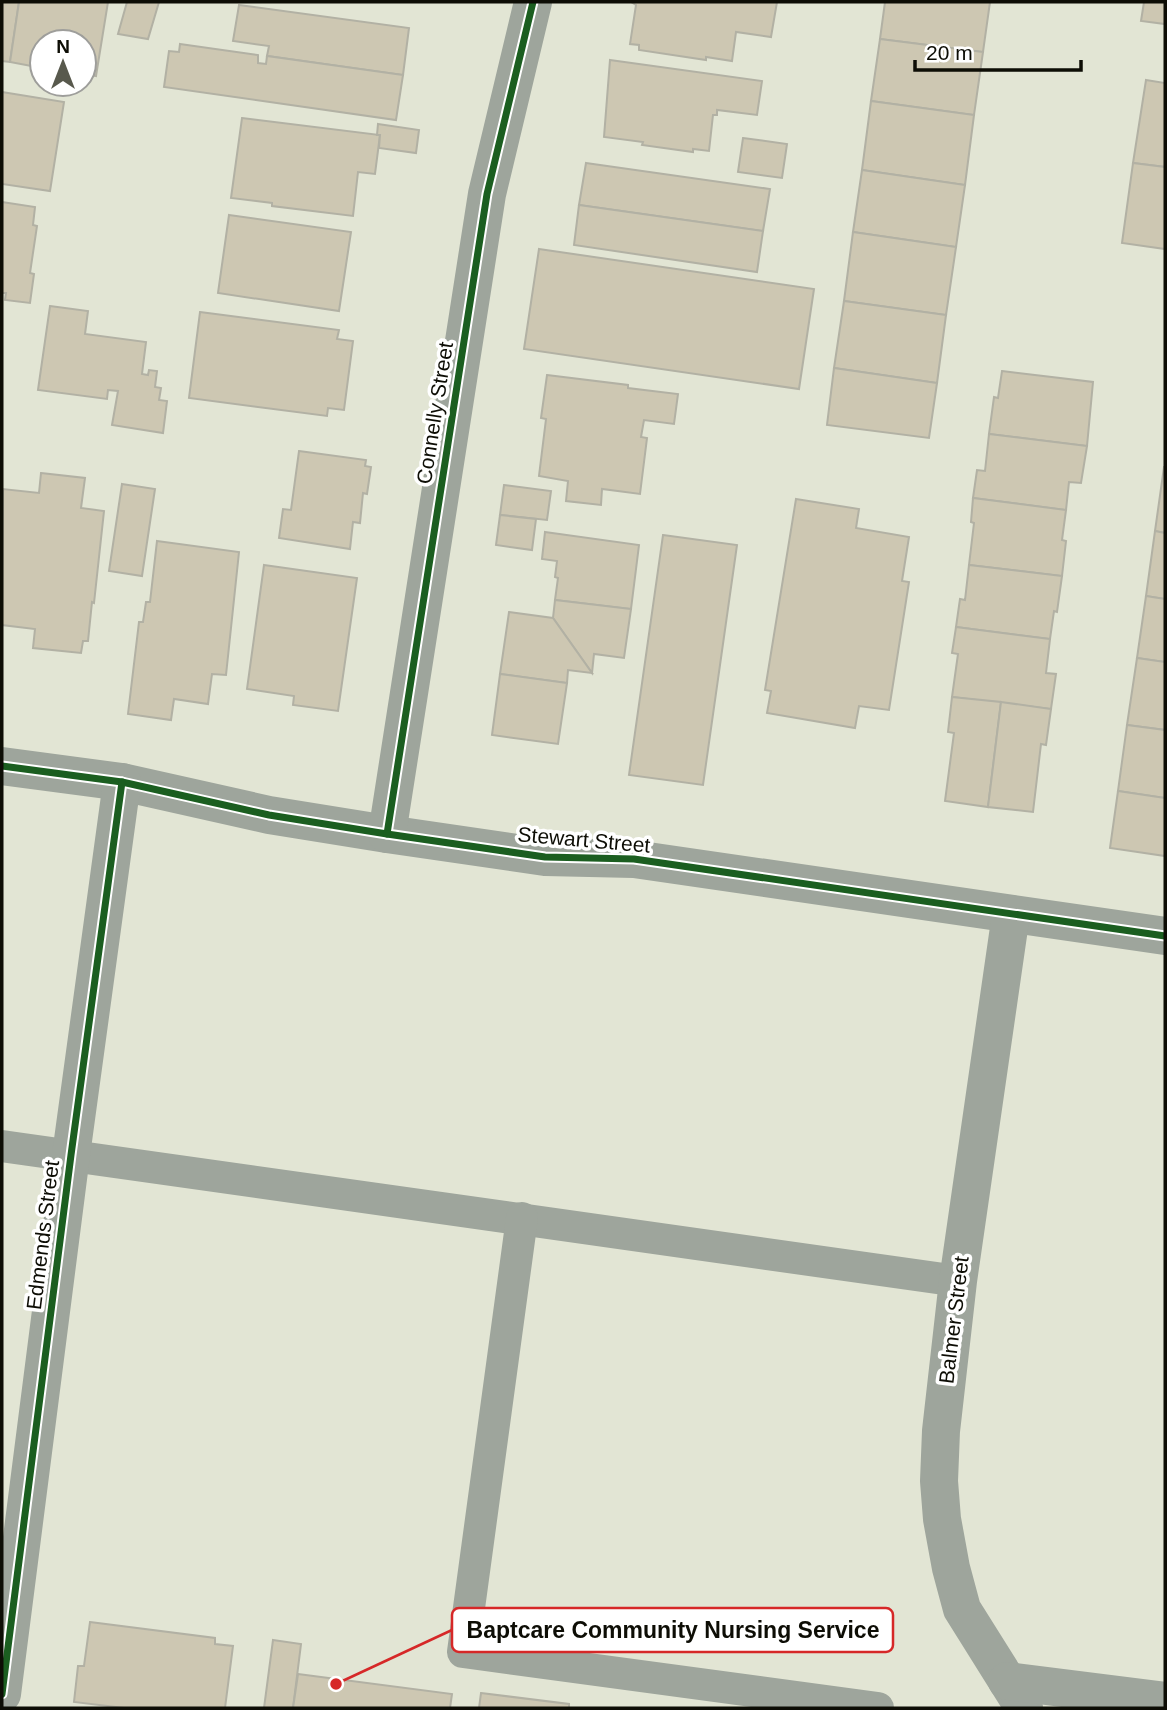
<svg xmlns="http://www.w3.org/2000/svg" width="1167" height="1710" viewBox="0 0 1167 1710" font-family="Helvetica,sans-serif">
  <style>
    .building { fill: #cdc7b2; stroke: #b2b1a4; stroke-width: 2 }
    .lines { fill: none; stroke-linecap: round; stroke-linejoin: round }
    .service { stroke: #9ea59c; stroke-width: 32 }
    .minor { stroke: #9ea59c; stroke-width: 38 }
    .cycleway-casing { stroke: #fff; stroke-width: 11 }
    .cycleway { stroke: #1b5e20; stroke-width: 7 }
    .labels { text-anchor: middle; stroke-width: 7; stroke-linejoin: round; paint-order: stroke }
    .street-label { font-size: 21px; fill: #0d0d05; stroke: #fff }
    .leader { fill: none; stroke: #d62828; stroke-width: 2.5 }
    .callout-dot { fill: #d62828; stroke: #fff; stroke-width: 2.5 }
    .callout { fill: #fff; stroke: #d62828; stroke-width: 2.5 }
    .callout-label { font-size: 23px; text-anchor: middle; font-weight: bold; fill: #0d0d05 }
  </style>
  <rect width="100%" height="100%" fill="#e2e5d4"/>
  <g class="building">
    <path d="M2,2h17l-9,60 -8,-1z"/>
    <path d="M19,2h89l-12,74 -12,-2v-32h-42v26l-32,-6z"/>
    <path d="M127,2h32l-11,37 -30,-5z"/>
    <path d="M631,2h146l-6,35 -35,-5 -4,29 -26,-4v3l-67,-10v-5l-9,-1 6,-39z"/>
    <path d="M885,2h105l-7,50 -103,-13z"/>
    <path d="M1144,2h21v22l-24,-3z"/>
    <path d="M239,5l170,23 -6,47 -136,-19 2,-10 -36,-5z"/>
    <path d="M880,39l103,13 -9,63 -103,-14z"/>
    <path d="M180,44l78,11v8l8,1 1,-8 136,19 -7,45 -232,-33 5,-36 10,1z"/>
    <path d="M610,60l152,21 -5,34 -40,-5v5h-4l-4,36 -16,-2v3l-51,-7 1,-3 -39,-5z"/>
    <path d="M1146,80l19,3v84l-32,-4z"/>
    <path d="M2,92l62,10 -14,89 -48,-7z"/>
    <path d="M871,101l103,14 -9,70 -103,-15z"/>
    <path d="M242,118l138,17 -5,39 -17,-2 -5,44 -81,-10v-3l-41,-5z"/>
    <path d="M378,124l41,6 -3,23 -37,-5 1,-13h-3z"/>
    <path d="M743,138l44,6 -5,34 -44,-6z"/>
    <path d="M586,163l184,26 -7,42 -184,-26z"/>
    <path d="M1133,163l32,4v82l-43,-6z"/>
    <path d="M862,170l103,15 -9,62 -103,-15z"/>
    <path d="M2,202l33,5 -2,18 4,1 -7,47 4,1 -4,29 -25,-3 1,-7h-4z"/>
    <path d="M579,205l184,26 -6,41 -183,-27z"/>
    <path d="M229,215l122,17 -12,79 -121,-18z"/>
    <path d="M853,232l103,15 -10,68 -102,-14z"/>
    <path d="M539,249l275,40 -15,100 -275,-40z"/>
    <path d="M844,301l102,14 -9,68 -103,-15z"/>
    <path d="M50,306l38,5 -3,23 61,8 -4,32 6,1 1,-5 8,1 -2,16 6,1 -2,12 8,1 -4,32 -51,-8 6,-34 -10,-1 -1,9 -69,-9z"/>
    <path d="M200,312l139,18 -2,9 16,2 -9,69 -16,-2 -1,8 -138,-18z"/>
    <path d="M834,368l103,15 -8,55 -102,-13z"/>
    <path d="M1002,371l91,11 -6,64 -98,-12 5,-37 4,1z"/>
    <path d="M547,375l81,10v3l50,6 -4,30 -30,-4 -3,17 6,1 -7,56 -38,-5 -1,16 -35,-4 2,-20 -29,-5 7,-57 -5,-1z"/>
    <path d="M989,434l98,12 -6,37 -12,-1 -3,28 -93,-12 4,-28 8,1z"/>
    <path d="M299,451l67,9 -1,6 6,1 -4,27 -4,-1 -3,30 -7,-1 -3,27 -71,-11 4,-29 8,1z"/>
    <path d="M1164,467h1v66l-10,-2z"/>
    <path d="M41,473l44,5 -4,30 23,3 -10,92 -2,-1 -4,39h-5l-2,12 -48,-5 2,-19 -33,-4 1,-136 36,4z"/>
    <path d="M122,484l33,5 -13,87 -33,-5z"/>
    <path d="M504,485l47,6 -4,29 -47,-5z"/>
    <path d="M973,498l93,12 -4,30 4,1 -4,35 -93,-11 5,-42 -3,-1z"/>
    <path d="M796,499l63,10 -3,19 53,9 -7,44 7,1 -20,128 -30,-4 -4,22 -88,-15 4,-22 -6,-1z"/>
    <path d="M500,515l36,4 -4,31 -36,-5z"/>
    <path d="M1155,531l10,2v66l-19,-3z"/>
    <path d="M545,532l94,13 -8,64 -76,-9 3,-22 -3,-1 2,-16 -15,-2z"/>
    <path d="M663,535l74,10 -34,240 -74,-10z"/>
    <path d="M157,541l82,11 -13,123 -14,-1 -4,30 -34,-5 -3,21 -43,-6 11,-92h4l3,-20h4z"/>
    <path d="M264,565l93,13 -19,133 -45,-6 1,-9 -47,-7z"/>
    <path d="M969,565l93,11 -5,36 -3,-1 -4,28 -94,-12 4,-28 5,1z"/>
    <path d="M1146,596l19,3v63l-28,-4z"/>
    <path d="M555,600l76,9 -7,49 -30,-4 -2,19 -39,-55z"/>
    <path d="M509,612l44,6 39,55 -24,-3 -1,13 -67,-9z"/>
    <path d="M956,627l94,12 -4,34 10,1 -5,35 -99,-12 6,-43 -6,-1z"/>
    <path d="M1137,658l28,4v68l-38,-5z"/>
    <path d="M500,674l67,9 -9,61 -66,-9z"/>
    <path d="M952,697l49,5 -13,105 -43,-6 9,-68 -6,-1z"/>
    <path d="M1001,702l50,7 -5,36 -5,-1 -8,68 -45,-5z"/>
    <path d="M1127,725l38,5v68l-47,-7z"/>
    <path d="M1118,791l47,7v58l-55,-8z"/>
    <path d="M90,1622l125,16v6l18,2 -8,62h-101l-50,-6 4,-36h6z"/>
    <path d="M273,1640l28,4 -8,64h-29z"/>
    <path d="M298,1674l154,20 -2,14h-157z"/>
    <path d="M481,1693l88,11v4h-90z"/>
  </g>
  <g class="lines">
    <g class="service">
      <path d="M2,1146l956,135"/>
      <path d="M522,1218l-59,434 415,56"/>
    </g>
    <g class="minor">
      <path d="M2,766l120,16 147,33 118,19 158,23 89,2 531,77"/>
      <path d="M387,834l100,-640 46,-192"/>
      <path d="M1011,914l-53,367 -17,150 -2,50 3,38 9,49 11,41 62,99"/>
      <path d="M1007,1681l158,20"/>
      <path d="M2,1694l69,-539 51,-373"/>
    </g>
    <defs>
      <g id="cycleway">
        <path d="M2,766l120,16 147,33 118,19 158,23 89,2 531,77"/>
        <path d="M387,834l100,-640 46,-192"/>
        <path d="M2,1694l69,-539 51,-373"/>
      </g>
    </defs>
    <use href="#cycleway" class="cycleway-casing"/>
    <use href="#cycleway" class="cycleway"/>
  </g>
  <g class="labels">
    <g class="street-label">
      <text transform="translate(435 413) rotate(-81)" y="7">Connelly Street</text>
      <text transform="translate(584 840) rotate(5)" y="7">Stewart Street</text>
      <text transform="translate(43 1235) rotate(-83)" y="7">Edmends Street</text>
      <text transform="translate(954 1320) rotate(-83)" y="7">Balmer Street</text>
    </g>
  </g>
  <path class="leader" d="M336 1684L452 1630"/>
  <circle class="callout-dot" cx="336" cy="1684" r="7"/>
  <rect class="callout" x="452" y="1608" width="441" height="44" rx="7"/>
  <g class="callout-label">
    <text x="673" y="1638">Baptcare Community Nursing Service</text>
  </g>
  <rect width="1167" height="1710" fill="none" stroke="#0d0d05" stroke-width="7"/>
  <g transform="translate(63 63)"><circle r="33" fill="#ffffff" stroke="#9e9e9b" stroke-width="2"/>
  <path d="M0-5L12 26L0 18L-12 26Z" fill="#58594d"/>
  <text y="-10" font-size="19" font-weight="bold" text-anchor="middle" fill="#0d0d05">N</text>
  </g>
  <path d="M915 60v10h166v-10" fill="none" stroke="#0d0d05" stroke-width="3.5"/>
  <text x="926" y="60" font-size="21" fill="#0d0d05" stroke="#ffffff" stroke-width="5" paint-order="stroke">20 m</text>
</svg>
